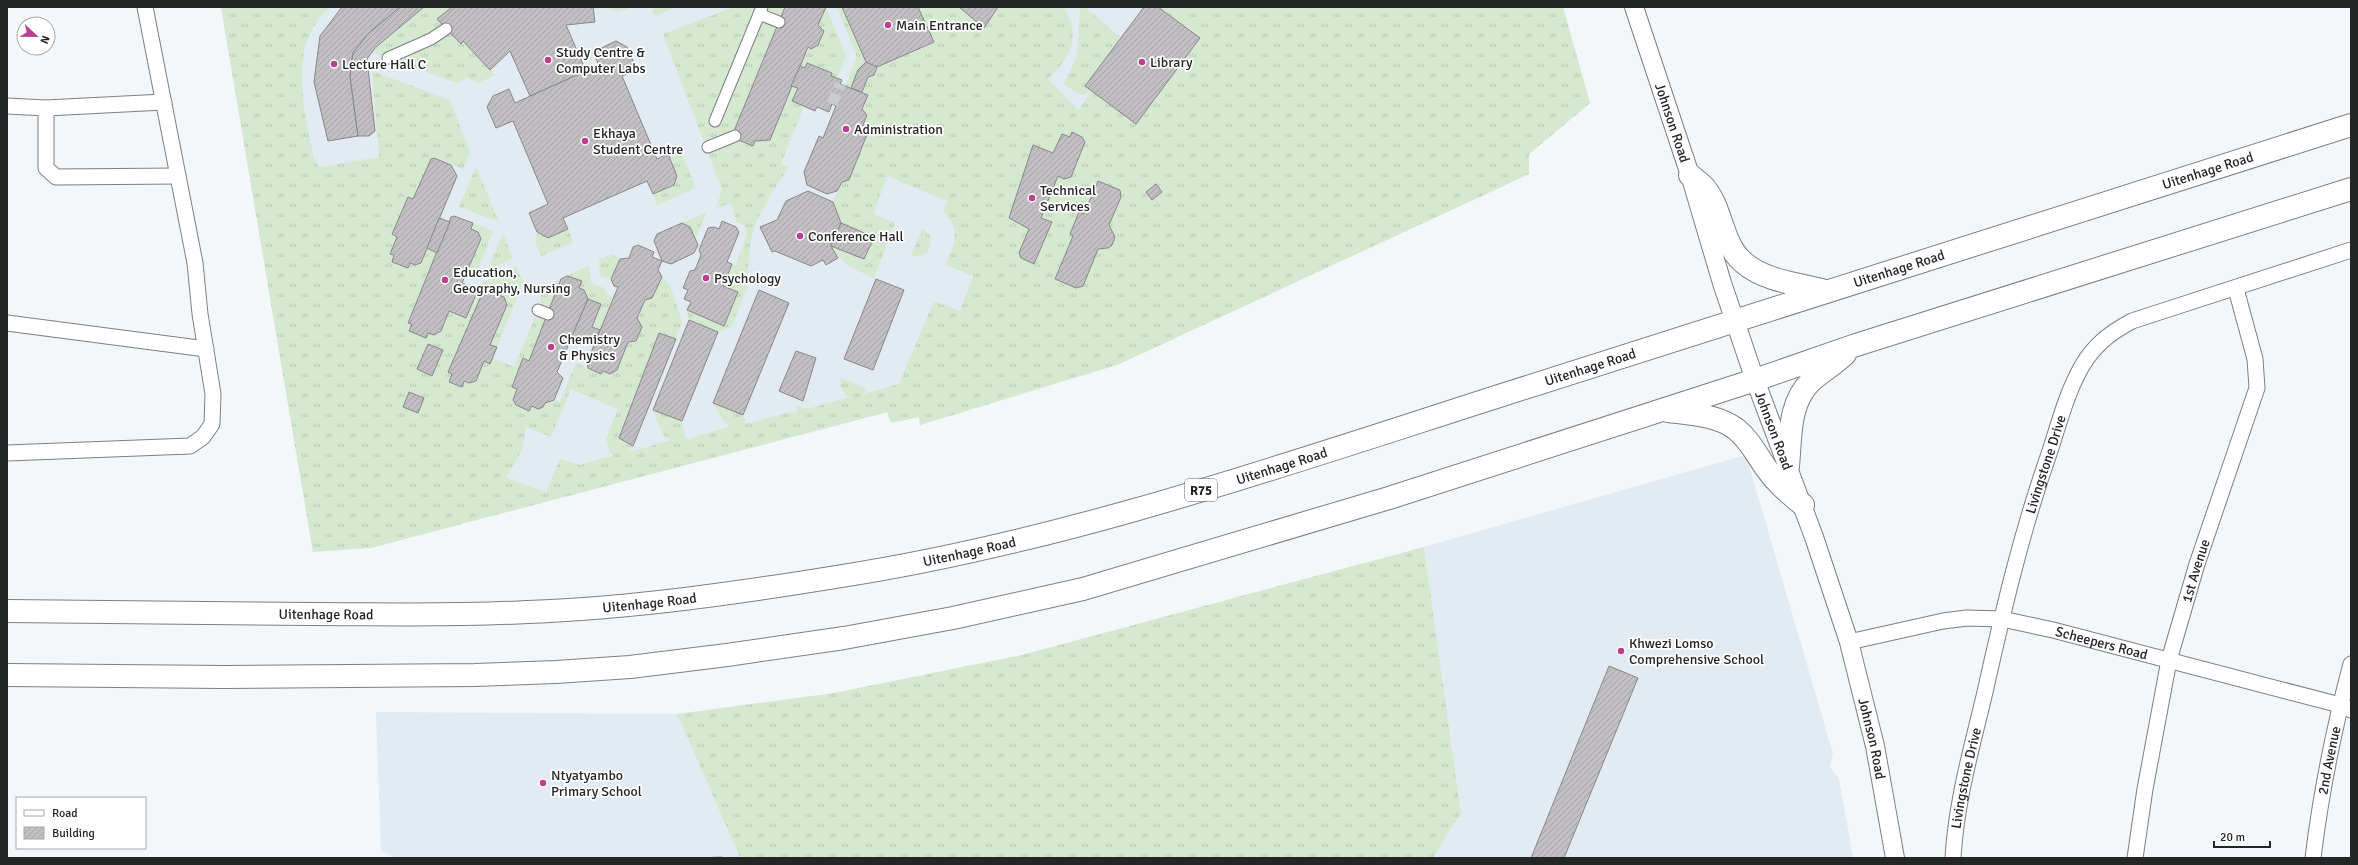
<svg xmlns="http://www.w3.org/2000/svg" width="2358" height="865" viewBox="0 0 2358 865" font-family="Signika,sans-serif">
  <style>
    .built { fill: #e2eaf2 }
    .grass { fill: url(#grass-tufts); fill-rule: evenodd }
    .building { fill: url(#building-hatch); stroke: #888789 }
    .lines { fill: none; stroke-linecap: round; stroke-linejoin: round }
    .pedestrian-tunnel { stroke: #cacdcf; stroke-width: 11; stroke-dasharray: 11 5.5; stroke-linecap: butt }
    .pedestrian-casing { stroke: #7d7f81; stroke-width: 13 }
    .minor-casing { stroke: #7d7f81; stroke-width: 17 }
    .tertiary-casing { stroke: #7d7f81; stroke-width: 20 }
    .primary-casing { stroke: #7d7f81; stroke-width: 24 }
    .pedestrian { stroke: #fff; stroke-width: 11 }
    .minor { stroke: #fff; stroke-width: 15 }
    .tertiary { stroke: #fff; stroke-width: 18 }
    .primary { stroke: #fff; stroke-width: 22 }
    .poi-dot { fill: #bc408f; stroke: #fff; stroke-width: 1.5 }
    .labels { text-anchor: middle; stroke-width: 3.5; stroke-linejoin: round; paint-order: stroke }
    .shield { fill: #fff; stroke: #666; stroke-width: 1 }
    .shield-label { font-size: 13px; font-weight: bold; fill: #242525 }
    .poi-label { font-size: 14px; fill: #242525; stroke: #fff; text-anchor: start }
    .street-label { font-size: 14px; fill: #242525; stroke: #fff }
  </style>
  <defs>
    <pattern id="grass-tufts" width="24" height="20" patternUnits="userSpaceOnUse"><rect width="24" height="20" fill="#d4e9d0"/><path d="M3 7l-1-3M5 7V3M7 7l1-3M15 17l-1-3M17 17v-4M19 17l1-3" fill="none" stroke="#b6c8b2"/></pattern>
    <pattern id="building-hatch" width="6" height="6" patternUnits="userSpaceOnUse"><rect width="6" height="6" fill="#c1bfc2"/><path d="M-1 1l2-2M0 6l6-6M5 7l2-2" fill="none" stroke="#a6a4a7"/></pattern>
  </defs>
  <rect width="100%" height="100%" fill="#f4f7f9"/>
  <g class="built">
    <path d="M221,7h1342l27,96 -61,51v20l-412,191 -194,38 -315,82 -295,67z"/>
    <path d="M1746,455l87,299 -3,13 9,12 14,79h-420l28,-45 -37,-266z"/>
    <path d="M376,712l301,2 63,144h-344l-15,-7z"/>
  </g>
  <g class="grass">
    <path d="M221,7h108c-9,11 -19,22 -23,36 -10,36 0,79 8,115l5,9 60,-10 -7,-86 78,29 20,52 -7,17 -29,-11 -3,1 -18,40 -5,-2 -16,37 5,3 -7,17 4,1 -2,6 15,7 3,-5 5,2 6,-2 6,-15 10,5 -29,70 18,15 2,-5 13,-2 8,-20 17,7 15,-35 36,-16 6,16 -26,64 -7,-2 17,-40 -3,-8 -5,-2 1,-5 -11,-5 -5,2 -36,85 4,2 -3,8 12,5 3,-6 5,2 7,-2 8,-20 5,2 3,-5 22,9 27,-64 -1,-12 21,-12 -32,82 -6,-2 -11,28 5,2 -4,11 2,5 14,6 3,-5 6,2 16,-8 6,2 16,-39 25,11 2,-3 7,3 7,-4 11,-28 8,-1 6,-14 -5,-9 8,-18 7,-2 10,-21 8,8 12,37 -6,17 -17,-6 -40,104 14,9 -6,7 44,-13 -8,-5 -10,-25 29,11 3,17 3,1 43,-13 -7,-4 -11,-19 30,12 3,8h5l39,-11 7,1v-7l11,3 41,-12c-7,-6 -10,-9 -8,-19l25,10 -2,6 35,-10 35,-83 26,10 13,-35 -27,-11c9,-24 15,-34 -3,-54l4,-10 -60,-25 -14,38 22,9 -21,55c-19,-8 -32,-14 -43,-32l33,13 10,-22 -33,-14 -8,-21 9,-20 7,-2 19,-48 -5,-7 4,-10 -5,-6 6,-14 -6,-3 6,-15 6,-2 3,-8 56,-25 -15,-35h42l24,21 14,-21h66c17,30 8,49 -16,72l30,31 13,-19 -8,4 -8,-3 -11,-8 13,-28 3,-49h5l36,31 -36,48 51,37 64,-85 -42,-31h405l27,96 -61,51v20l-412,191 -197,60 -1,-8 -28,6 -4,-11 -516,136 -58,4zM571,389l47,20 -12,30 4,13 4,3 -34,10 -20,-6 -14,33 -40,-14 16,-28 4,-23 25,10z"/>
    <path d="M424,7h28l-15,12 23,24 3,-2 32,34 -17,8 -10,-5 -11,5 -85,-31z"/>
    <path d="M593,7h40l-16,5 -11,-5 -13,2z"/>
    <path d="M655,7h23l-22,8 -5,-2z"/>
    <path d="M734,7h51l-51,124 2,8 17,7 2,-5 15,-1 21,-54 7,2 -6,13 12,5 -23,58 8,3 -15,22 -19,35 -4,16 -5,50 -15,38 -13,4 -29,-12 -2,-10 37,15 -1,-39 9,-22 4,1 11,-31 -3,-9 -8,-4 -5,-18 -15,5 6,-18 -59,-156z"/>
    <path d="M826,7l20,49 -9,22 -6,-2 1,-3 -24,-10 -3,5 -5,-2 8,-19 3,2 13,-18 -6,-6z"/>
    <path d="M837,7h5l24,55 -8,8 -7,18 -6,-2 12,-29z"/>
    <path d="M680,149l16,39 -39,17 -4,-11 21,-9 3,-9 -9,-22z"/>
    <path d="M476,167l23,55 -40,-15z"/>
    <path d="M707,212l-12,27 -5,-12 -8,-4z"/>
    <path d="M473,223l20,8 -19,48 -9,-3 16,-37 -3,-7 -7,-3z"/>
    <path d="M568,229l5,13 -32,14 -6,-15 2,-9 11,6z"/>
    <path d="M922,229l8,6c3,13 -5,26 -19,20z"/>
    <path d="M503,233l10,25 -26,13z"/>
    <path d="M612,254l8,5 -9,20 -11,-3 -1,-16z"/>
    <path d="M589,265l2,18 13,5 5,8 5,2 -14,32 -8,-3 9,-23 -13,-5 -9,-11 3,-7 -15,-5z"/>
    <path d="M1424,547l37,266 -28,45h-693l-63,-144 157,-21 188,-38z"/>
  </g>
  <g class="building">
    <path d="M342,7h58l-32,27 -15,19 -3,23 8,60 -30,5 -14,-59 6,-46z"/>
    <path d="M400,7h24l-49,41 -8,11 8,72 -6,5h-11l-8,-60 3,-23 15,-19z"/>
    <path d="M452,7h141l2,15 -29,3 20,46 -56,25 -20,-45 -20,19 -27,-29 -2,3 -24,-25z"/>
    <path d="M785,7h41l-8,18 6,6 -6,14 -7,4 -3,-2 -38,93 -15,1 -2,5 -17,-7 -2,-8z"/>
    <path d="M842,7h76l16,35 -57,25 -11,-5z"/>
    <path d="M959,7h39l-14,21z"/>
    <path d="M1144,7h14l42,31 -64,86 -51,-38z"/>
    <path d="M616,41l11,6 10,23 -15,6 35,83 11,-5 9,22 -3,9 -21,9 -6,-13 -84,37 5,11 -20,9 -11,-6 -8,-19 19,-9 -35,-83 -17,7 -9,-21 6,-11 16,-7 6,14 84,-38 -6,-13z"/>
    <path d="M866,62l11,5 -3,8 -6,2 -6,15 -11,-4 7,-18z"/>
    <path d="M807,63l25,10 -1,3 11,4 -2,4 28,11 -6,14 5,6 -4,10 5,7 -19,48 -7,2 -5,9 -10,3 -20,-9 -3,-13 15,-36 4,2 13,-32 -4,-2 -3,8 -12,-5 -2,4 -23,-10 6,-13 -7,-2 9,-20 5,2z"/>
    <path d="M1072,132l10,5 3,5 -14,35 -7,2 -6,-3 -17,42 11,4 -18,42 -13,-6 -2,-5 10,-24 -20,-11 24,-73 20,8 9,-19 8,3z"/>
    <path d="M434,158l17,7 6,11 -36,87 -6,2 -5,-2 -2,5 -16,-6 2,-7 -4,-1 7,-17 -5,-3 16,-37 5,2 18,-40z"/>
    <path d="M1098,181l22,9 1,7 -12,28 6,12 -3,8 -4,3 -10,1 -15,37 -7,2 -21,-9 18,-43 -3,-2 9,-22 5,2z"/>
    <path d="M1156,184l6,8 -10,8 -6,-8z"/>
    <path d="M808,191l25,11 8,21 -10,23 7,12 -12,7 -3,-5 -12,6 -36,-15 -3,1 -12,-25 17,-7 9,-19z"/>
    <path d="M454,216l19,7 -2,6 7,3 3,7 -19,44 16,7 -12,28 -17,-7 -8,20 -7,4 -6,-2 -2,5 -17,-7 3,-7 -4,-1 43,-106z"/>
    <path d="M439,218l11,4 -13,31 -10,-5z"/>
    <path d="M722,221l14,6 3,5 -12,30 5,2 -9,22 15,6 -14,34 -37,-16 4,-8 -7,-3 4,-9 -5,-2 7,-17 5,-1 6,-15 -2,-5 9,-22 6,-1 5,2z"/>
    <path d="M682,223l8,4 8,18 -4,8 -23,11 -9,-3 -8,-20 3,-7z"/>
    <path d="M841,223l33,14 -10,22 -33,-13z"/>
    <path d="M638,245l16,7 -2,5 10,4 -4,9 4,7 -10,21 -7,2 -8,18 5,9 -6,14 -8,1 -11,28 -7,4 -7,-3 -2,3 -13,-6 -1,-6 31,-75 -4,-1 -3,-7 9,-20 9,-1 4,-11z"/>
    <path d="M567,276l15,5 -3,7 5,2 4,9 -31,73 6,6 -9,22 -9,3 -2,4 -5,2 -6,-3 -3,5 -13,-6 -3,-5 4,-11 -5,-2 11,-29 6,3 32,-82z"/>
    <path d="M876,279l28,11 -31,80 -29,-11z"/>
    <path d="M489,285l11,5 -1,5 5,2 3,8 -17,40 7,2 -7,17 -6,-3 -8,20 -7,2 -5,-2 -2,6 -13,-5 3,-8 -4,-2 37,-85z"/>
    <path d="M759,290l30,13 -46,112 -30,-12z"/>
    <path d="M588,299l13,5 -9,23 8,3 -6,15 -22,-9z"/>
    <path d="M689,320l29,12 -36,89 -29,-11z"/>
    <path d="M659,333l17,6 -43,107 -14,-8z"/>
    <path d="M428,344l15,6 -11,26 -15,-7z"/>
    <path d="M796,351l20,7 -13,43 -24,-10z"/>
    <path d="M409,392l15,6 -6,15 -15,-6z"/>
    <path d="M1609,666l29,12 -74,180h-33z"/>
    <path d="M722,857v1h-26z"/>
  </g>
  <g class="lines">
    <path class="pedestrian-tunnel" d="M832,104l8,-20"/>
    <defs>
      <g id="pedestrian">
        <path d="M759,14l20,8"/>
        <path d="M388,58l43,-19 15,-10"/>
        <path d="M715,121l47,-114"/>
        <path d="M708,147l27,-11"/>
        <path d="M538,310l10,4"/>
      </g>
      <g id="minor">
        <path d="M7,106l39,2v60l10,9 122,-1"/>
        <path d="M46,108l118,-6"/>
        <path d="M7,323l199,26"/>
        <path d="M7,453l183,-7 13,-9 9,-13 1,-30 -13,-80 -5,-51 -50,-256"/>
        <path id="s1" d="M1849,642l94,-21 24,-3 35,1 51,11 287,75 11,5"/>
        <path id="s2" d="M1953,858c3,-56 19,-111 32,-166 18,-81 37,-162 65,-241 9,-28 17,-59 32,-85 13,-22 28,-33 50,-45l219,-71"/>
        <path id="s3" d="M2135,858l10,-69 24,-129 28,-96 60,-176 -2,-29 -19,-70"/>
        <path id="s4" d="M2313,858c8,-66 21,-130 38,-194"/>
      </g>
      <g id="tertiary">
        <path id="s5" d="M1634,7l56,168 32,108 33,97 59,157 35,105 26,104 20,112"/>
      </g>
      <g id="primary">
        <path d="M1690,175c5,4 10,8 14,12 19,22 17,57 40,76 21,18 55,21 81,28"/>
        <path d="M1668,411c24,3 49,4 68,18 14,11 20,25 30,39 10,15 24,26 37,37"/>
        <path d="M1788,466c3,-30 0,-62 23,-85 11,-10 24,-17 34,-27"/>
        <path id="s6" d="M7,611c101,1 202,2 303,3 73,0 146,2 218,-2 105,-4 210,-19 314,-36 223,-35 439,-110 654,-179 285,-91 570,-182 855,-272"/>
        <path d="M7,675l217,2 251,-2 81,-3 74,-5 97,-12 117,-17 109,-20 130,-29 306,-91 366,-118 98,-34 498,-157"/>
      </g>
    </defs>
    <use href="#pedestrian" class="pedestrian-casing"/>
    <use href="#minor" class="minor-casing"/>
    <use href="#tertiary" class="tertiary-casing"/>
    <use href="#primary" class="primary-casing"/>
    <use href="#pedestrian" class="pedestrian"/>
    <use href="#minor" class="minor"/>
    <use href="#tertiary" class="tertiary"/>
    <use href="#primary" class="primary"/>
  </g>
  <g class="poi-dot">
    <circle cx="888" cy="25" r="4"/>
    <circle cx="548" cy="60" r="4"/>
    <circle cx="1142" cy="62" r="4"/>
    <circle cx="334" cy="64" r="4"/>
    <circle cx="846" cy="129" r="4"/>
    <circle cx="585" cy="141" r="4"/>
    <circle cx="1032" cy="198" r="4"/>
    <circle cx="800" cy="236" r="4"/>
    <circle cx="706" cy="278" r="4"/>
    <circle cx="445" cy="280" r="4"/>
    <circle cx="551" cy="347" r="4"/>
    <circle cx="1621" cy="651" r="4"/>
    <circle cx="543" cy="783" r="4"/>
  </g>
  <g class="labels">
    <rect class="shield" x="1185" y="479" width="32" height="22" rx="3"/>
    <g class="shield-label">
      <text x="1201" y="495">R75</text>
    </g>
    <g class="poi-label">
      <text x="896" y="30">Main Entrance</text>
      <text x="556" y="57">Study Centre &amp;<tspan x="556" dy="16">Computer Labs</tspan></text>
      <text x="1150" y="67">Library</text>
      <text x="342" y="69">Lecture Hall C</text>
      <text x="854" y="134">Administration</text>
      <text x="593" y="138">Ekhaya<tspan x="593" dy="16">Student Centre</tspan></text>
      <text x="1040" y="195">Technical<tspan x="1040" dy="16">Services</tspan></text>
      <text x="808" y="241">Conference Hall</text>
      <text x="453" y="277">Education,<tspan x="453" dy="16">Geography, Nursing</tspan></text>
      <text x="714" y="283">Psychology</text>
      <text x="559" y="344">Chemistry<tspan x="559" dy="16">&amp; Physics</tspan></text>
      <text x="1629" y="648">Khwezi Lomso<tspan x="1629" dy="16">Comprehensive School</tspan></text>
      <text x="551" y="780">Ntyatyambo<tspan x="551" dy="16">Primary School</tspan></text>
    </g>
    <g class="street-label">
      <text dy="5" stroke="none"><textPath href="#s5" startOffset="122">Johnson Road</textPath></text>
      <text dy="5" stroke="none"><textPath href="#s6" startOffset="2263">Uitenhage Road</textPath></text>
      <text dy="5" stroke="none"><textPath href="#s6" startOffset="1939">Uitenhage Road</textPath></text>
      <text dy="5" stroke="none"><textPath href="#s6" startOffset="1615">Uitenhage Road</textPath></text>
      <text dy="5" stroke="none"><textPath href="#s5" startOffset="446">Johnson Road</textPath></text>
      <text dy="5" stroke="none"><textPath href="#s6" startOffset="1291">Uitenhage Road</textPath></text>
      <text dy="5" stroke="none"><textPath href="#s2" startOffset="405">Livingstone Drive</textPath></text>
      <text dy="5" stroke="none"><textPath href="#s6" startOffset="967">Uitenhage Road</textPath></text>
      <text dy="5" stroke="none"><textPath href="#s3" startOffset="294">1st Avenue</textPath></text>
      <text dy="5" stroke="none"><textPath href="#s6" startOffset="643">Uitenhage Road</textPath></text>
      <text dy="5" stroke="none"><textPath href="#s6" startOffset="319">Uitenhage Road</textPath></text>
      <text dy="5" stroke="none"><textPath href="#s1" startOffset="258">Scheepers Road</textPath></text>
      <text dy="5" stroke="none"><textPath href="#s5" startOffset="770">Johnson Road</textPath></text>
      <text dy="5" stroke="none"><textPath href="#s4" startOffset="99">2nd Avenue</textPath></text>
      <text dy="5" stroke="none"><textPath href="#s2" startOffset="81">Livingstone Drive</textPath></text>
    </g>
  </g>
  <rect width="2358" height="865" fill="none" stroke="#242525" stroke-width="16"/>
  <rect x="16" y="797" width="130" height="52" fill="#ffffff" stroke="#a7a8a8"/>
  <rect x="24" y="810" width="20" height="6" fill="#ffffff" stroke="#a7a8a8"/>
  <text x="52" y="817" font-size="12" fill="#242525">Road</text>
  <rect x="24" y="827" width="20" height="12" fill="url(#building-hatch)" stroke="#a7a8a8"/>
  <text x="52" y="837" font-size="12" fill="#242525">Building</text>
  <g transform="translate(36 36) rotate(112)"><circle r="19" fill="#ffffff" stroke="#a7a8a8"/>
  <path d="M0-3L7 15L0 10L-7 15Z" fill="#bc408f"/>
  <text y="-6" font-size="11" font-weight="bold" text-anchor="middle" fill="#242525">N</text>
  </g>
  <path d="M2214 841v6h56v-6" fill="none" stroke="#242525" stroke-width="2"/>
  <text x="2220" y="841" font-size="12" fill="#242525" stroke="#ffffff" stroke-width="3" paint-order="stroke">20 m</text>
</svg>
